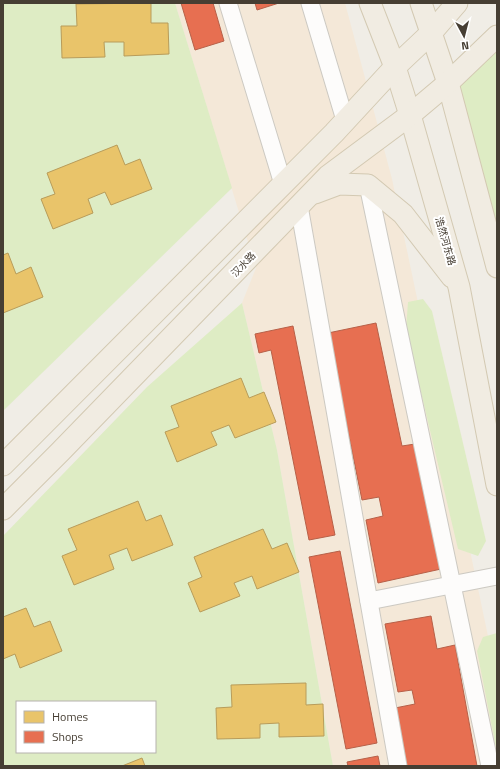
<svg xmlns="http://www.w3.org/2000/svg" width="500" height="769" viewBox="0 0 500 769" font-family="'Titillium Web','Noto Sans SC',sans-serif">
  <style>
    .commercial { fill: #f4e8d8 }
    .green { fill: #deecc4; fill-rule: evenodd }
    .homes { fill: #e9c46a; stroke: #b89c5a }
    .shops { fill: #e76f51; stroke: #b76048 }
    .lines { fill: none; stroke-linecap: round; stroke-linejoin: round }
    .minor-casing { stroke: #ccc9c2; stroke-width: 19 }
    .major-casing { stroke: #d3c9b2; stroke-width: 23 }
    .minor { stroke: #fdfcfb; stroke-width: 17 }
    .major { stroke: #f1ece2; stroke-width: 21 }
    .labels { text-anchor: middle; stroke-width: 4; stroke-linejoin: round; paint-order: stroke }
    .street-label { font-size: 10px; fill: #463e33; stroke: #fff }
  </style>
  <rect width="100%" height="100%" fill="#f0ede6"/>
  <path class="commercial" d="M175,3h170l47,176 105,500v87h-164l-56,-316 -35,-147 14,-35z"/>
  <g class="green">
    <path d="M3,3h172l57,185 -229,223z"/>
    <path d="M497,36v231l-49,-184z"/>
    <path d="M423,299l9,12 54,230 -8,15 -20,-7 -52,-220 2,-27z"/>
    <path d="M242,303l35,147 56,316h-330v-230l144,-149zM17,702h138v50h-138z"/>
    <path d="M497,633v120l-20,-102 6,-14z"/>
  </g>
  <g class="homes">
    <path d="M151,3v20h17l1,31 -45,2v-14h-20l1,15 -43,1 -1,-32h16l-1,-22z"/>
    <path d="M117,145l8,20 15,-6 12,30 -41,16 -6,-13 -17,7 5,14 -40,16 -12,-30 14,-5 -8,-21z"/>
    <path d="M8,253l8,21 15,-7 12,30 -40,16v-58z"/>
    <path d="M241,378l8,20 15,-6 12,30 -41,16 -6,-13 -18,7 6,13 -40,17 -12,-30 14,-5 -8,-21z"/>
    <path d="M138,501l8,20 15,-6 12,30 -41,16 -5,-13 -18,7 5,14 -40,16 -12,-29 15,-6 -9,-21z"/>
    <path d="M263,529l9,20 15,-6 12,29 -42,17 -5,-13 -18,7 6,13 -40,16 -12,-29 14,-6 -8,-20z"/>
    <path d="M26,608l8,19 16,-6 12,30 -42,17 -5,-14 -12,5v-42z"/>
    <path d="M306,683v22l17,-1 1,32 -45,1v-14l-19,1v14l-43,1 -1,-31 16,-1 -1,-22z"/>
    <path d="M142,758l3,8h-23z"/>
  </g>
  <g class="shops">
    <path d="M181,3h32l11,38 -29,9z"/>
    <path d="M255,3h24l-22,7z"/>
    <path d="M376,323l26,123 13,-2 26,125 -63,14 -12,-63 17,-4 -4,-19 -17,3 -34,-167z"/>
    <path d="M293,326l42,209 -26,5 -38,-190 -12,3 -4,-19z"/>
    <path d="M340,551l37,192 -31,6 -37,-192z"/>
    <path d="M431,616l6,33 18,-4 22,121h-71l-11,-58 20,-4 -3,-14 -14,2 -13,-68z"/>
    <path d="M378,756l2,10h-32l-1,-4z"/>
  </g>
  <g class="lines">
    <defs>
      <g id="minor">
        <path d="M228,3l55,181"/>
        <path d="M310,3l35,117"/>
        <path d="M368,185l122,581"/>
        <path d="M299,206l99,560"/>
        <path d="M369,601l128,-25"/>
      </g>
      <g id="major">
        <path d="M370,3l25,64 15,48 49,172 38,198"/>
        <path d="M421,3l27,80 49,184"/>
        <path d="M315,193l24,-9 29,1 35,29 49,63"/>
        <path d="M3,465l331,-332 61,-66 36,-34 26,-30"/>
        <path d="M3,509l57,-57 268,-276 82,-61 38,-32 49,-47"/>
      </g>
    </defs>
    <use href="#minor" class="minor-casing"/>
    <use href="#major" class="major-casing"/>
    <use href="#minor" class="minor"/>
    <use href="#major" class="major"/>
  </g>
  <g class="labels">
    <g class="street-label">
      <text transform="translate(446 241) rotate(74)" y="4">浩然河东路</text>
      <text transform="translate(243 264) rotate(-46)" y="4">汉水路</text>
    </g>
  </g>
  <rect width="500" height="769" fill="none" stroke="#463e33" stroke-width="8"/>
  <rect x="16" y="701" width="140" height="52" fill="#ffffff" stroke="#b5b2ad"/>
  <rect x="24" y="711" width="20" height="12" fill="#e9c46a" stroke="#b5b2ad"/>
  <text x="52" y="721" font-size="12" fill="#463e33">Homes</text>
  <rect x="24" y="731" width="20" height="12" fill="#e76f51" stroke="#b5b2ad"/>
  <text x="52" y="741" font-size="12" fill="#463e33">Shops</text>
  <g transform="translate(464 36) rotate(173)" stroke="#ffffff" stroke-width="3" paint-order="stroke">
  <path d="M0-3L7 15L0 10L-7 15Z" fill="#463e33"/>
  <text y="-6" font-size="11" font-weight="bold" text-anchor="middle" fill="#463e33">N</text>
  </g>
</svg>
